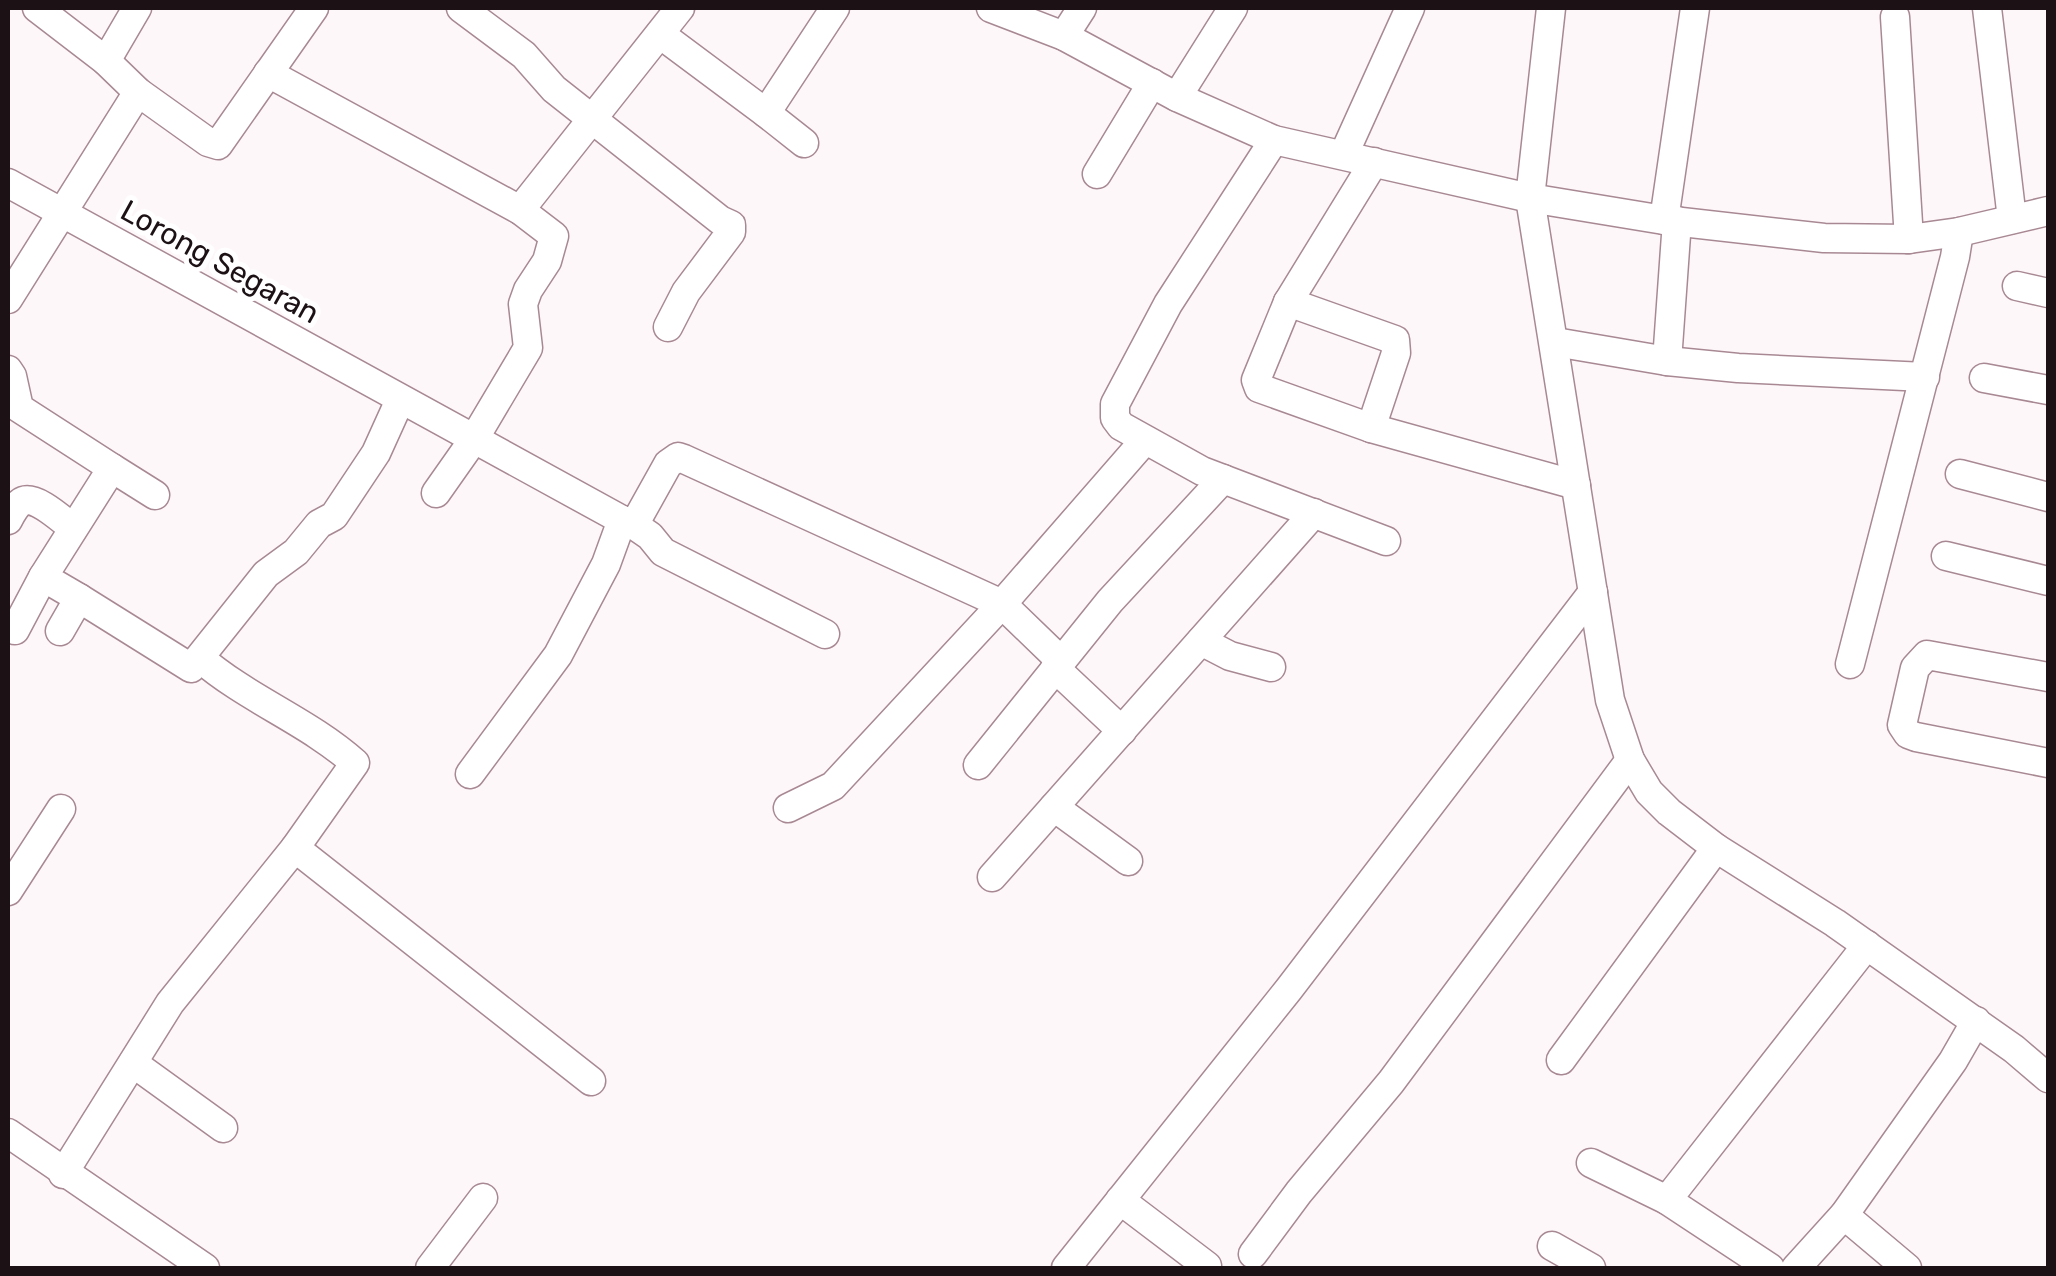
<svg xmlns="http://www.w3.org/2000/svg" width="2056" height="1276" viewBox="0 0 2056 1276" font-family="Rubik,sans-serif">
  <style>
    .lines { fill: none; stroke-linecap: round; stroke-linejoin: round }
    .minor-casing { stroke: #a88993; stroke-width: 31 }
    .minor { stroke: #fff; stroke-width: 28 }
    .labels { text-anchor: middle; stroke-width: 10; stroke-linejoin: round; paint-order: stroke }
    .street-label { font-size: 30px; fill: #1c1115; stroke: #fff }
  </style>
  <rect width="100%" height="100%" fill="#fef7f9"/>
  <g class="lines">
    <defs>
      <g id="minor">
        <path d="M37,8l69,53 31,-53"/>
        <path d="M461,8l63,47 30,34 166,131 11,5v7l-45,60 -18,35"/>
        <path d="M991,8l73,28 113,61 97,43 256,58 134,22 160,18 85,1 50,-7 89,-21"/>
        <path d="M1551,8l-21,190 80,502 20,60 19,32 20,20 47,36 119,75 179,126 34,29"/>
        <path d="M1987,8l25,211"/>
        <path d="M1895,17l14,222"/>
        <path d="M660,34l106,79 69,-105"/>
        <path d="M1064,36l18,-28"/>
        <path d="M106,61l32,31 70,50 10,3 96,-137"/>
        <path d="M268,73l252,137 34,26 -7,25 -19,29 -5,14 5,44 -54,91 -38,54"/>
        <path d="M1177,97l56,-89"/>
        <path d="M766,113l38,30"/>
        <path d="M1274,140l-106,164 -53,100v14l6,8 81,45 184,70"/>
        <path d="M1344,154l66,-146"/>
        <path d="M1374,162l-86,140 -32,78 3,8 112,40 205,57"/>
        <path d="M1097,174l55,-91"/>
        <path d="M8,183l614,337 12,5 34,-61 10,-7 6,2 318,145 59,57"/>
        <path d="M520,210l160,-202"/>
        <path d="M1664,220l31,-212"/>
        <path d="M2017,286l31,7"/>
        <path d="M8,299l130,-207"/>
        <path d="M1288,302l107,38 1,13 -25,75"/>
        <path d="M1555,342l112,19 71,7 187,9"/>
        <path d="M1667,361l10,-140"/>
        <path d="M8,370l4,6 7,32 93,60 -69,109 36,21 -19,33"/>
        <path d="M1984,378l64,12"/>
        <path d="M112,468l43,27"/>
        <path d="M1960,474l88,23"/>
        <path d="M8,520c3,-6 9,-17 15,-19 14,-5 39,19 50,27"/>
        <path d="M634,525l16,11 13,16 162,82"/>
        <path d="M1946,556l102,25"/>
        <path d="M79,598l112,70 75,-94 30,-22 23,-28 15,-8 42,-63 24,-53"/>
        <path d="M15,630l28,-53"/>
        <path d="M1201,641l29,15 41,11"/>
        <path d="M200,658c47,41 108,63 155,105l-60,85"/>
        <path d="M1850,664l105,-407 4,-25"/>
        <path d="M1055,668l67,63"/>
        <path d="M2048,677l-121,-22 -12,13 -13,57 6,9 8,3 132,26"/>
        <path d="M978,765l132,-164 113,-122"/>
        <path d="M470,774l88,-119 48,-91 16,-44"/>
        <path d="M1054,807l74,54"/>
        <path d="M788,808l45,-22 169,-182 143,-164"/>
        <path d="M992,877l322,-364"/>
        <path d="M8,891l53,-82"/>
        <path d="M1561,1060l155,-212"/>
        <path d="M133,1063l90,65"/>
        <path d="M8,1133l197,135"/>
        <path d="M1591,1163l76,37"/>
        <path d="M63,1174l107,-171 125,-155 296,233"/>
        <path d="M1120,1200l87,66"/>
        <path d="M1844,1215l63,53"/>
        <path d="M1552,1246l39,22"/>
        <path d="M1253,1254l46,-62 92,-110 239,-322"/>
        <path d="M430,1268l53,-70"/>
        <path d="M1066,1268l223,-279 304,-397"/>
        <path d="M1770,1268l-103,-68 200,-255"/>
        <path d="M1796,1268l48,-53 109,-154 23,-40"/>
      </g>
    </defs>
    <use href="#minor" class="minor-casing"/>
    <use href="#minor" class="minor"/>
  </g>
  <g class="labels">
    <g class="street-label">
      <text transform="translate(220 262) rotate(29)" y="10">Lorong Segaran</text>
    </g>
  </g>
  <rect width="2056" height="1276" fill="none" stroke="#1c1115" stroke-width="20"/>
</svg>
